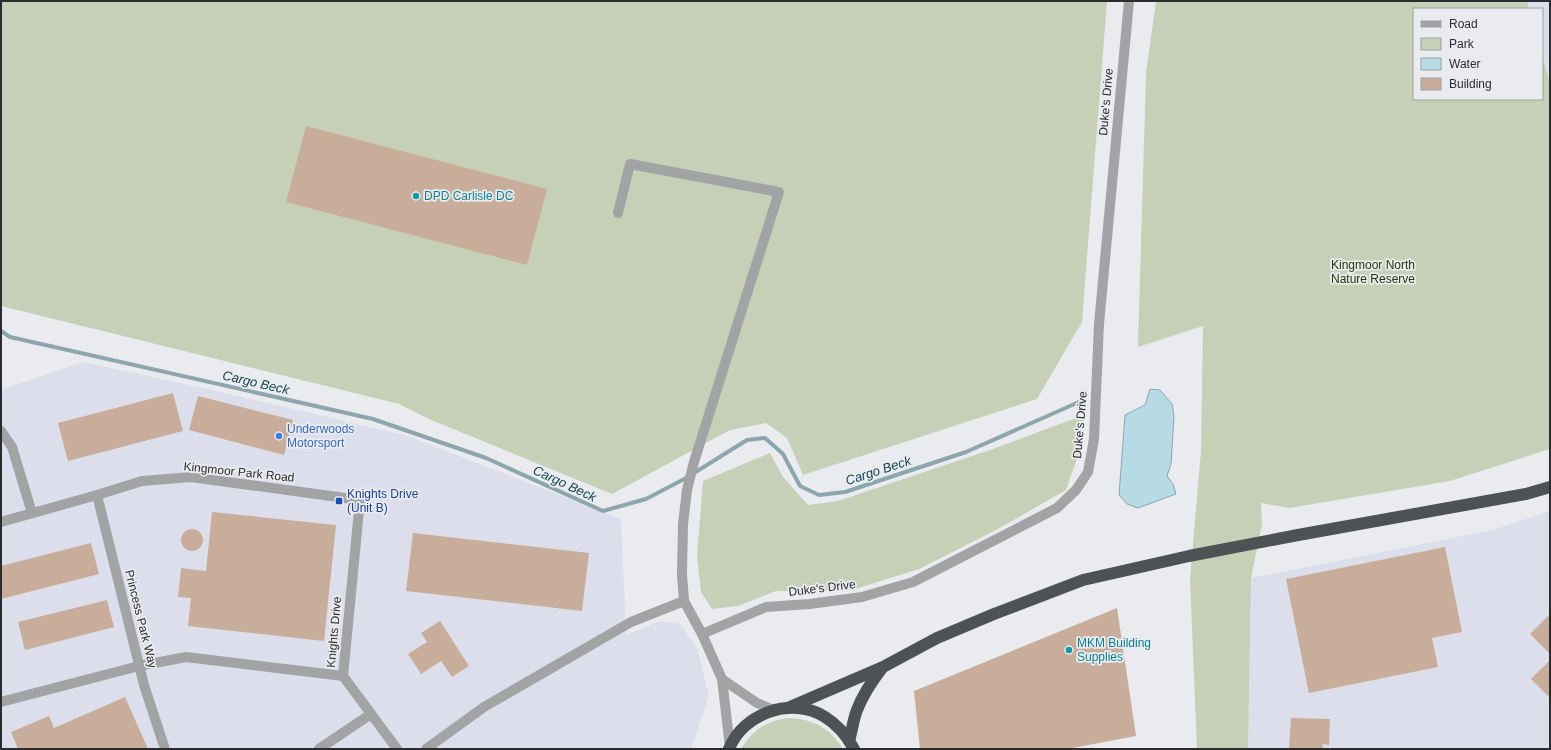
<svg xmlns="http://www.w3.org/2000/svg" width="1551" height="750" viewBox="0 0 1551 750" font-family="Arial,sans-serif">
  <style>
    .built { fill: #dcdfeb }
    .green { fill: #c6d0b7 }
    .water { fill: #b7dbe5; stroke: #8da6ae }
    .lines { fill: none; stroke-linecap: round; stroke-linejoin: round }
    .stream { stroke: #8da6ae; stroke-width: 4 }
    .building { fill: #c8ad9b }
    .minor { stroke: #a1a3a4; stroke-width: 10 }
    .highway { stroke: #4e5254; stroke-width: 12 }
    .culture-dot { fill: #0f9aa8; stroke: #eaebef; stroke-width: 1.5 }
    .shop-dot { fill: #3f7fe0; stroke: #eaebef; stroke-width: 1.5 }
    .transit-dot { fill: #1a4fb4; stroke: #eaebef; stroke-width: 1.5 }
    .labels { text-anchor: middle; stroke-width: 3.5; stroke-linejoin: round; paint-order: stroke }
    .street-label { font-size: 12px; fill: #2b2c2d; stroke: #eaebef }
    .culture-label { font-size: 12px; fill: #0d838f; stroke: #eaebef; text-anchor: start }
    .park-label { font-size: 12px; fill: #273506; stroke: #eaebef }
    .shop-label { font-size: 12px; fill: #366cbe; stroke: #eaebef; text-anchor: start }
    .transit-label { font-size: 12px; fill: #164399; stroke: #eaebef; text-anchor: start }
    .water-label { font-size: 13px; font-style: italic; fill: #144753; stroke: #eaebef }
  </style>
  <rect width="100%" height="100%" fill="#eaebef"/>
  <g class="built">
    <path d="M1527,1h23v82l-8,-29v-45h-13z"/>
    <path d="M83,362l134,29 191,45 213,83 5,116 34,-14 20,3 17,24 12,47 -18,54h-690v-359z"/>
    <path d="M1550,511v238h-302l3,-171 242,-48z"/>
  </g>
  <g class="green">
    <path d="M1,1h1106l-25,321 -45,77 -234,76 -16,-37 -21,-15 -36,7 -118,64 -183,-75 -30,-15 -398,-98z"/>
    <path d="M1156,1h371l2,8h-115v90h128v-45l8,29v366l-100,32 -161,27 -28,-5 1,21 -11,54 -3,171h-51l-7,-170 11,-128 2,-125 -65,21 8,-274z"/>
    <path d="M1084,415l-3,32 -15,43 -68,39 -79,40 -67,21 -76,1 -38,15 -26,3 -11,-17 -4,-36 6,-75 67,-28 13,24 25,28 30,-4 152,-51z"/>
    <path d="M789,718c24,1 41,10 54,31h-102c11,-19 27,-29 48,-31z"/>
  </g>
  <path class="water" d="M1150,389l10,1 12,14 2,12 -3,48 -4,12 6,8 3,10 -38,14 -11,-4 -8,-9 6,-80 20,-10z"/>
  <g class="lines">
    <g class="stream">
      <path d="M1,331l9,6 363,82 113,39 117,53 43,-12 42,-22"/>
      <path d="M694,473l53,-33 18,-2 18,16 17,32 19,9 26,-3 121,-40 113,-50"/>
    </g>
  </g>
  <g class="building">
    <path d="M306,126l241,63 -20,76 -241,-63z"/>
    <path d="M173,393l10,38 -115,30 -10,-38z"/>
    <path d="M198,396l95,24 -9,35 -95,-25z"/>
    <path d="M212,512l124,13 -12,116 -136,-15 3,-28 -13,-1 3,-29 25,3z"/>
    <circle cx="192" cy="540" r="11"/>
    <path d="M413,533l176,20 -7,58 -176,-20z"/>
    <path d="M91,543l8,31 -98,25v-33z"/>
    <path d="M1445,547l17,85 -30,6 6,29 -129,26 -23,-114z"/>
    <path d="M107,600l7,27 -89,23 -7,-28z"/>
    <path d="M1117,608l19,128 -69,13h-147l-6,-58z"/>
    <path d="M1550,614v40l-20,-20z"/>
    <path d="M440,621l29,45 -17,11 -11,-16 -20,13 -13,-20 19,-12 -6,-9z"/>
    <path d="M1550,660v38l-19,-19z"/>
    <path d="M125,697l23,52h-130l-7,-17 38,-16 5,12z"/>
    <path d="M1291,718l39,1 -1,26 -6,-1 -1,5h-33z"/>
  </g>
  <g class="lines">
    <g class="minor">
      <path d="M618,213l12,-49 149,28 -85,270 -7,28 -4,34 -1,51 2,26 18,33 20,45 8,68"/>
      <path d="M1,431l11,16 20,66"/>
      <path d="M97,495l47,190 21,64"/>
      <path d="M1,522l96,-27 45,-14 49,-4 169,23 -17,176 54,73"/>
      <path d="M702,634l64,-27 44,-3 52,-7 51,-15 144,-74 19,-18 12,-18 6,-33 5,-115 30,-323"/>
      <path d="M722,679l35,24 17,7"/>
      <path d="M1,702l138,-36 47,-9 157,19"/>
      <path d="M319,749l52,-35"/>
      <path d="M426,749l58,-42 147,-85 53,-21"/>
    </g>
    <g class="highway">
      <path d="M790,707l93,-40 54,-29 57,-24 89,-34 106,-24 109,-21 228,-41 24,-7"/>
      <path d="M849,741c3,-10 4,-21 8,-31 6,-16 15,-29 25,-42"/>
      <path d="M729,749c14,-36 63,-53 96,-32 13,8 22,19 29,32"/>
    </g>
  </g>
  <g class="culture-dot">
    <circle cx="416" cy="196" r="4"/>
    <circle cx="1069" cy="650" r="4"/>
  </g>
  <circle class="shop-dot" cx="279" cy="436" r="4"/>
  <rect class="transit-dot" x="335" y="497" width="8" height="8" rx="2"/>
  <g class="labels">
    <g class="street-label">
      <text transform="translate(1106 102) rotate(-85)" y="4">Duke's Drive</text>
      <text transform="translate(1080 425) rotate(-85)" y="4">Duke's Drive</text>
      <text transform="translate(239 472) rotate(6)" y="4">Kingmoor Park Road</text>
      <text transform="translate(822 588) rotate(-7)" y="4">Duke's Drive</text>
      <text transform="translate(141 619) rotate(76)" y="4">Princess Park Way</text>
      <text transform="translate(334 632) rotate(-85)" y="4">Knights Drive</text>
    </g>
    <g class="culture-label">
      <text x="424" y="200">DPD Carlisle DC</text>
      <text x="1077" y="647">MKM Building<tspan x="1077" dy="14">Supplies</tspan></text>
    </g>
    <g class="park-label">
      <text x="1373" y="269">Kingmoor North<tspan x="1373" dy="14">Nature Reserve</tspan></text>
    </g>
    <g class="shop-label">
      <text x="287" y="433">Underwoods<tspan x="287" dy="14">Motorsport</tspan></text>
    </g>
    <g class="transit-label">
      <text x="347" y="498">Knights Drive<tspan x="347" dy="14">(Unit B)</tspan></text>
    </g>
    <g class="water-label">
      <text transform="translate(256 382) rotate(13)" y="5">Cargo Beck</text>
      <text transform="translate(878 470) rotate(-18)" y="5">Cargo Beck</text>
      <text transform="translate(565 483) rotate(25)" y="5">Cargo Beck</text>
    </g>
  </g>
  <rect width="1551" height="750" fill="none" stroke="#2b2c2d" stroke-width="4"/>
  <rect x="1413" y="8" width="130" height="92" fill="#eaebef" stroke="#9e9fa1"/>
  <rect x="1421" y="21" width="20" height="6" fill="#a1a3a4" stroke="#9e9fa1"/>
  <text x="1449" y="28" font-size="12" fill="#2b2c2d">Road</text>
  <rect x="1421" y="38" width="20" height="12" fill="#c6d0b7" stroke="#9e9fa1"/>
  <text x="1449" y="48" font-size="12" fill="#2b2c2d">Park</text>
  <rect x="1421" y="58" width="20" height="12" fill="#b7dbe5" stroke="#9e9fa1"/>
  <text x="1449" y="68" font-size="12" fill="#2b2c2d">Water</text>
  <rect x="1421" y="78" width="20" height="12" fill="#c8ad9b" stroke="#9e9fa1"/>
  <text x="1449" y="88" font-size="12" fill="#2b2c2d">Building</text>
</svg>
